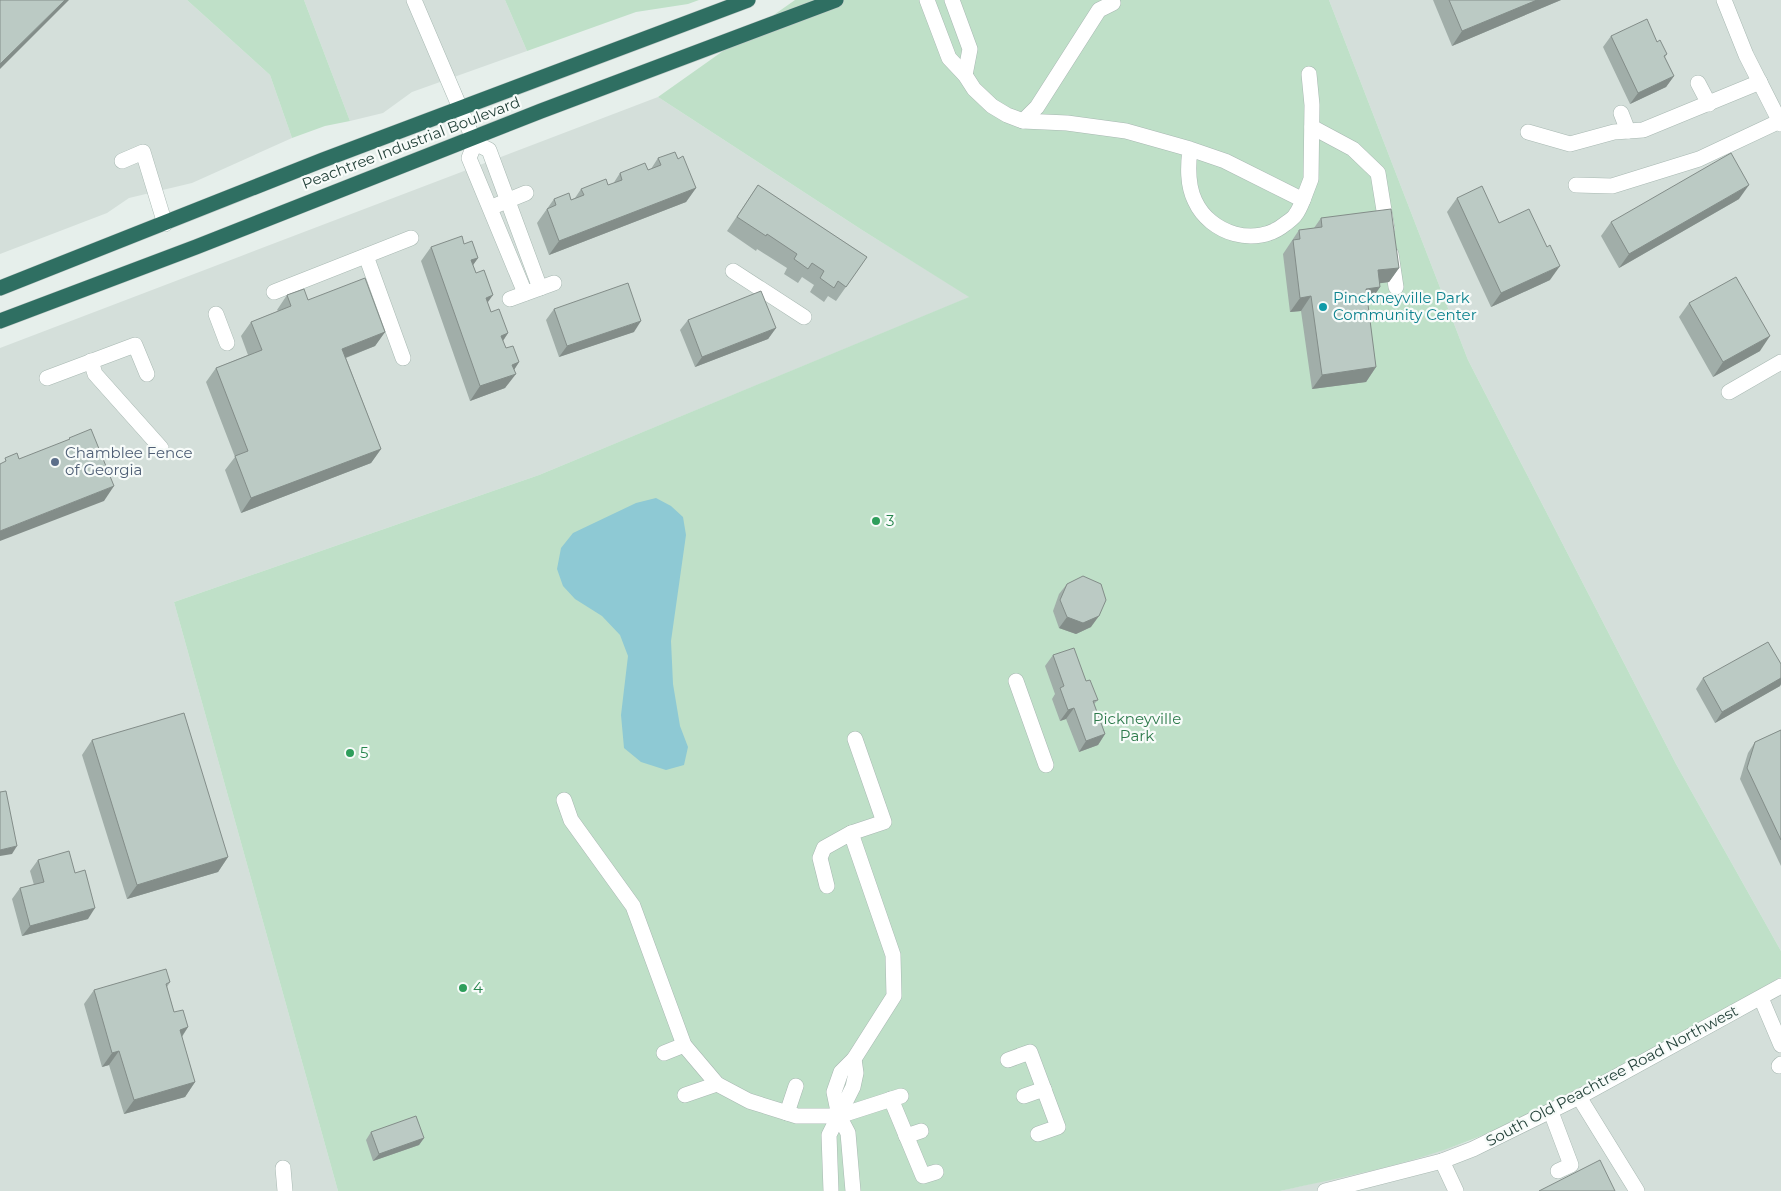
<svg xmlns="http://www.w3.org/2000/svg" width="1781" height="1191" viewBox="0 0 1781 1191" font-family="Montserrat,sans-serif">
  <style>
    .built { fill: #d4dfda }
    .green { fill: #bfe0c8 }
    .water { fill: #8ec9d4 }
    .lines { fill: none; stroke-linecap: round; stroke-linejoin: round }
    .minor-casing { stroke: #a8b8b2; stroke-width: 16 }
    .highway-casing { stroke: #c2cac8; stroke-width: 16 }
    .minor { stroke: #fff; stroke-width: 15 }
    .highway { stroke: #2f6f62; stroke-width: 15 }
    .wall { fill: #a1aea9 }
    .shaded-wall { fill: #838d89 }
    .building { fill: #bbcac4; stroke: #838d89 }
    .culture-dot { fill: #0f9aa8; stroke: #f7fbf9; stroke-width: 2 }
    .service-dot { fill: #5c6f8a; stroke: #f7fbf9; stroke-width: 2 }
    .leisure-dot { fill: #2e9e5b; stroke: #f7fbf9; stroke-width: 2 }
    .labels { text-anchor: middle; stroke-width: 4.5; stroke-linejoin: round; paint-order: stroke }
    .street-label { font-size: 15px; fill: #24423a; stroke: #f7fbf9 }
    .culture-label { font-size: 15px; fill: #0d838f; stroke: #f7fbf9; text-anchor: start }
    .service-label { font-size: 15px; fill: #4e5e75; stroke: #f7fbf9; text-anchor: start }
    .leisure-label { font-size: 15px; fill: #27864d; stroke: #f7fbf9; text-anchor: start }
    .park-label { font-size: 15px; fill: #2d7a4b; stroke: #f7fbf9 }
  </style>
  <rect width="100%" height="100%" fill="#e6efeb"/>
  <g class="built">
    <path d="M0,0h187l83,75 22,63 -100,45 -63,15 -22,15 -107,41z"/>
    <path d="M304,0h201l22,51 -115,41 -29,21 -33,8z"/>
    <path d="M1329,0h452v951l-105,-187 -208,-404z"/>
    <path d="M658,97l204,133 108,67 -431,178 -365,127 164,589h-338v-843z"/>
    <path d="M1781,977v214h-501l124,-29 63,-20 56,-24z"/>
  </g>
  <g class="green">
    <path d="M187,0h117l46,121 -25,5 -33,12 -22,-63z"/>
    <path d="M505,0h194l-11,4 -52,8 -109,39z"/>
    <path d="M795,0h534l139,360 208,404 105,187v26l-190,107 -3,-1c-39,21 -78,42 -120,58 -60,24 -125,36 -188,50h-942l-164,-589 365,-127 430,-178 -107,-67 -204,-133z"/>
  </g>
  <path class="water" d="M656,498l15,8 12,11 3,18 -15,106 2,43 7,42 8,21 -4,18 -18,5 -25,-8 -17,-14 -3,-33 7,-59 -8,-21 -18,-19 -27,-17 -12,-13 -6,-17 4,-21 12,-15 63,-30z"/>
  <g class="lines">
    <defs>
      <g id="minor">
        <path d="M414,0l61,143 14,7 51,138"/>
        <path d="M927,0l22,58 16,17 9,14 18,17 15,9 16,6 44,2 59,8 64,18 35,12 78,39c-2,5 -4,10 -7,14 -2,4 -7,7 -11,10 -29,24 -75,10 -90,-23 -8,-16 -7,-35 -5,-52"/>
        <path d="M952,0l18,49 -5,26"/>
        <path d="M1724,0l22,55 35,69"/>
        <path d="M1698,83l11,21"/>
        <path d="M1621,113l7,18"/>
        <path d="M1023,121l14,-14 62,-97 14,-7"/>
        <path d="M1312,127l41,22 25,24 9,56"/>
        <path d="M1528,132l42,12 44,-12 29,-2 117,-48"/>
        <path d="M475,143l-6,15 56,135"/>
        <path d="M122,161l21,-9 22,72"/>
        <path d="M1576,185l36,1 87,-27 81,-38"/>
        <path d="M1303,200l8,-21 1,-74 -3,-31"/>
        <path d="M497,205l29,-12"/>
        <path d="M1391,254l5,33"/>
        <path d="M366,256l37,102"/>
        <path d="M733,271l71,46"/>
        <path d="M274,292l137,-54"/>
        <path d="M510,299l44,-16"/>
        <path d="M216,314l11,29"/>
        <path d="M91,361l4,13 66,74"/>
        <path d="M47,378l88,-33 12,29"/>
        <path d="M1729,392l52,-30"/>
        <path d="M1016,681l30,84"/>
        <path d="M564,800l7,20 62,86 51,139 33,39 32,17 48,15h42l62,-20"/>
        <path d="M851,833l33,-11 -29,-83"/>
        <path d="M827,886l-7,-28 4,-10 27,-15 42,122 1,41 -40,63 -13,13 -7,20 5,24 9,17 5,58"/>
        <path d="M1761,998l20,47"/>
        <path d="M664,1053l20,-8"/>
        <path d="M1008,1060l22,-8 28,75 -20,7"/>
        <path d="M1779,1066l2,-2"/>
        <path d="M685,1095l32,-11"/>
        <path d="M1024,1096l20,-7"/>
        <path d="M1579,1097l58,94"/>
        <path d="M891,1099l32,77 13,-4"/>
        <path d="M1551,1112l20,53 -13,6"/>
        <path d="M787,1113l9,-27"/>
        <path d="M906,1136l15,-5"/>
        <path d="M1442,1161l14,30"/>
        <path d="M283,1168l2,23"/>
        <path d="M831,1191l-2,-56 24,-48 3,-14 -2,-14"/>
        <path d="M1325,1191l117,-30 31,-12 106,-52 202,-111"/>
      </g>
      <g id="highway">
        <path d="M0,288l323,-128 425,-160"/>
        <path d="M0,321l196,-74 345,-136 295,-111"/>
      </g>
    </defs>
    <use href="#minor" class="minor-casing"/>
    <use href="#highway" class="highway-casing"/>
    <use href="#minor" class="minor"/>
    <use href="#highway" class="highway"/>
  </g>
  <g class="wall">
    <path d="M1433,0h128l-109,46z"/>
    <path d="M1611,36l46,6 10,12 -2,3 9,19 -8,11 -36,17 -27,-57z"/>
    <path d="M658,158l20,1 18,29 -10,14 -137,53 -12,-32 17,-24 17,1 4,-2 6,-9 27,-4 5,-1 7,-11 28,-3 3,-1z"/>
    <path d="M758,185l109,72 -31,44 -8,-5 -4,6 -14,-10 4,-7 -12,-8 -4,6 -14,-9 3,-6 -30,-19 -1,2 -29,-20z"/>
    <path d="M1457,198l42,25 51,57 -59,27 -44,-95z"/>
    <path d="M1739,199l-120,69 -18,-32 10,-14z"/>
    <path d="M1321,218l78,50 -10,14 -9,1v4l-10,15h-3l9,65 -10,15 -54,7 -11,-78 -11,1 -7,-58 16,-24 15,-2z"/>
    <path d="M464,244l14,14 -5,7 18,47 17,21 -5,8 3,7 13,14 -5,8 -9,18 -35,13 -49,-140 10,-14z"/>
    <path d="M287,295l21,5 77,32 -10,14 -29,12 35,91 -10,14 -130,50 -16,-43 10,-13 -29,-75 10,-14 32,-13 -7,-19 10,-14 27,-11 -1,-1z"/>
    <path d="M1689,303l71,48 -47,26 -34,-60z"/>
    <path d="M554,309l80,23 -75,25 -13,-37z"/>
    <path d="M688,320l88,8 -8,11 -73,28 -15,-37z"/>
    <path d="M1067,584l24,43 -15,7 -17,-6 -6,-17 6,-17z"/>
    <path d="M1053,655l45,45 -4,4 11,30 -7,11 -19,7 -13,-33 -6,2 -8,-22 3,-5 -10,-28z"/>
    <path d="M1781,664v20l-1,2 -65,37 -19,-34 7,-11z"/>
    <path d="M1781,730v136l-41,-87 8,-26 7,-11z"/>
    <path d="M92,740l136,117 -10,15 -91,27 -45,-144z"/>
    <path d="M38,860l50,59 -66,17 -10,-37 8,-11 14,-3 -4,-14z"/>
    <path d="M170,982l-3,5 7,25 14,15 -6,10 13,45 -10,15 -61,17 -15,-49 -7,2 -18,-63 10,-14z"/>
    <path d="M371,1132l53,6 -5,7 -46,16 -7,-21z"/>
  </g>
  <g class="shaded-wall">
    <path d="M65,0h4l-69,69v-5z"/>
    <path d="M1537,0h24l-109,46 10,-15z"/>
    <path d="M1674,76l-8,11 -36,17 8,-11z"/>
    <path d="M1749,185l-10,14 -120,69 10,-14z"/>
    <path d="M696,188l-10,14 -137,53 10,-14z"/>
    <path d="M478,258l-10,14 3,-12z"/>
    <path d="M1560,266l-10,14 -59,27 10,-14z"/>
    <path d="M1399,268l-10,14 -21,3 10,-15z"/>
    <path d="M1380,287l-10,15 -14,2 10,-15z"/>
    <path d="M493,295l-10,14 3,-11z"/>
    <path d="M1311,296l-10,15 -11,1 10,-14z"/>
    <path d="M641,321l-7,11 -75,25 8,-11z"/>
    <path d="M776,328l-8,11 -73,28 7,-10z"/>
    <path d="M385,332l-10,14 -43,17 10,-14z"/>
    <path d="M508,333l-10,15 3,-12z"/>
    <path d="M1770,336l-10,15 -47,26 10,-15z"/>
    <path d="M519,362l-9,14 6,-2 -11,14 -35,13 10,-15 32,-21z"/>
    <path d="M1376,367l-10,15 -54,7 10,-14z"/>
    <path d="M381,449l-10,14 -130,50 10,-15z"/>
    <path d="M114,486l-10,15 -104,40v-10z"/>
    <path d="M1099,616l-8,11 -15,7 -17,-6 8,-11z"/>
    <path d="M1781,678v6l-1,2 -65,37 7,-11z"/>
    <path d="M1074,708l-8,11 -6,2 8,-11z"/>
    <path d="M1105,734l-7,11 -19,7 7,-11z"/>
    <path d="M17,846l-5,8 -12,2v-6z"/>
    <path d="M228,857l-10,15 -91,27 10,-14z"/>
    <path d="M95,908l-7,11 -66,17 8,-10z"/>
    <path d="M188,1027l-10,15 2,-12z"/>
    <path d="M119,1051l-10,14 -7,2 10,-14z"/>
    <path d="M195,1082l-10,15 -61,17 10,-14z"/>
    <path d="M424,1138l-5,7 -46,16 6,-7z"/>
  </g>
  <g class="building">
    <path d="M0,0h65l-65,64z"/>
    <path d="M1449,0h88l-75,31z"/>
    <path d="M1647,19l10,23 3,-2 7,14 -3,2 10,20 -36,17 -27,-57z"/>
    <path d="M675,152l3,7 5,-3 13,32 -137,53 -12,-32 9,-4 -2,-6 15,-6 2,7 13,-5 -3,-6 25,-10 2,6 14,-5 -2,-7 25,-10 3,7 13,-5 -3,-7z"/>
    <path d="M1731,153l18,32 -120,69 -18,-32z"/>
    <path d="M758,185l109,72 -21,30 -8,-6 -4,7 -14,-10 4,-7 -12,-8 -4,6 -14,-10 3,-5 -30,-20 -1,2 -29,-19z"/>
    <path d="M1482,186l17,37 30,-14 18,38 3,-2 10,21 -59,27 -44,-95z"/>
    <path d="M1391,209l8,59 -21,2 2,17 -14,2 10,78 -54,8 -11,-79 -11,2 -7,-58 7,-1 -1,-9 23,-3 -1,-9z"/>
    <path d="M462,236l2,8 8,-3 6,17 -7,2 5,13 8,-3 9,25 -7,3 5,14 8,-3 9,24 -7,3 5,12 7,-2 6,16 -7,3 4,9 -36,12 -49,-139z"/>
    <path d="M1736,277l34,59 -47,26 -34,-59z"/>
    <path d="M365,278l20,54 -43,17 39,100 -130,49 -16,-42 13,-5 -32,-83 46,-18 -11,-28 40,-16 -4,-11 17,-6 4,11z"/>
    <path d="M628,283l13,38 -74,25 -13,-37z"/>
    <path d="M761,291l15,37 -74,29 -14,-37z"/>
    <path d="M91,429l23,57 -114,45v-67l6,-3 -1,-3 12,-5 2,6 51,-20 -1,-1z"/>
    <path d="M1083,576l18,8 5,16 -7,16 -16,7 -16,-6 -7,-17 7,-16z"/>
    <path d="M1768,642l13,22v14l-59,34 -19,-34z"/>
    <path d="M1074,648l12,33 4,-1 8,20 -5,1 12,33 -19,7 -12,-33 -6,2 -8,-22 4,-2 -11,-31z"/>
    <path d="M184,713l44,144 -91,28 -45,-145z"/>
    <path d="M1781,730v110l-34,-72 8,-26z"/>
    <path d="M6,791l11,55 -17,4v-58z"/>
    <path d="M69,851l6,22 10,-3 10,38 -65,18 -10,-38 24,-6 -6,-22z"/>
    <path d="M166,969l4,13 -4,2 8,28 9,-2 5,17 -8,3 15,52 -61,18 -15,-49 -7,2 -18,-63z"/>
    <path d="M416,1116l8,22 -45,16 -8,-22z"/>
    <path d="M1600,1160l15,31h-76z"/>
  </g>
  <circle class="culture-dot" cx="1323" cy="307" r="5"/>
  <circle class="service-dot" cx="55" cy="462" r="5"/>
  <g class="leisure-dot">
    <circle cx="876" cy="521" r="5"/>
    <circle cx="350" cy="753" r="5"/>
    <circle cx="463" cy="988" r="5"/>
  </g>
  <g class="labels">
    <g class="street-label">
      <text transform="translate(411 143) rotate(-21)" y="5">Peachtree Industrial Boulevard</text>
      <text transform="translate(1612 1076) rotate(-28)" y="5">South Old Peachtree Road Northwest</text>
    </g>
    <g class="culture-label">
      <text x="1333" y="303">Pinckneyville Park<tspan x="1333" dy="17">Community Center</tspan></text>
    </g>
    <g class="service-label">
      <text x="65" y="458">Chamblee Fence<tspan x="65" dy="17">of Georgia</tspan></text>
    </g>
    <g class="leisure-label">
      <text x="886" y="526">3</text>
      <text x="360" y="758">5</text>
      <text x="473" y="993">4</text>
    </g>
    <g class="park-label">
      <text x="1137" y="724">Pickneyville<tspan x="1137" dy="17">Park</tspan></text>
    </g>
  </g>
</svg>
